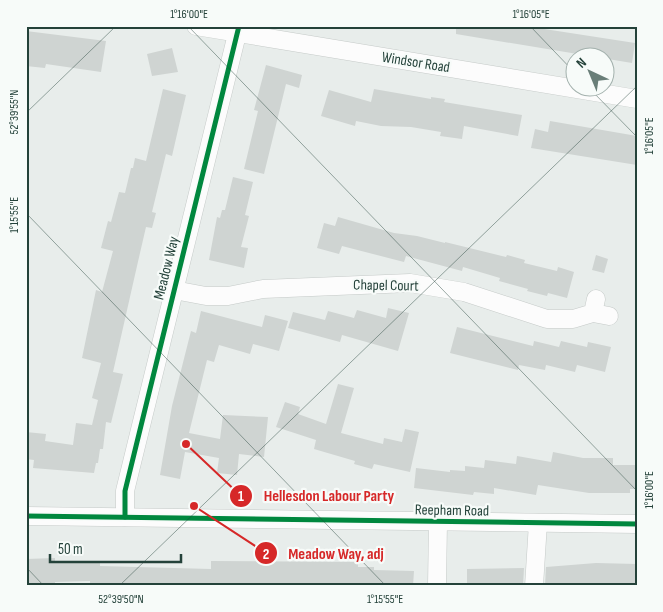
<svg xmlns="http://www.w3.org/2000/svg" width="663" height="612" viewBox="0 0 663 612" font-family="'Sofia Sans Condensed',sans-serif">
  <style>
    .building { fill: #cfd4d2 }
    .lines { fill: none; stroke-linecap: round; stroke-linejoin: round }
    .minor-casing { stroke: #c5cac8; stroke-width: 19 }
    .minor { stroke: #fcfcfc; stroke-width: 18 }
    .cycleway-casing { stroke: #f7fbf9; stroke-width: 8 }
    .cycleway { stroke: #00873e; stroke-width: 5 }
    .ticks { fill: none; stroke: #24423a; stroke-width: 1; stroke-opacity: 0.45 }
    .labels { text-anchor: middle; stroke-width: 4.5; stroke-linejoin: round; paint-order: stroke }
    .street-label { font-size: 15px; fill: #24423a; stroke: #f7fbf9 }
    .leader { fill: none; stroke: #d62828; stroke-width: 2 }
    .callout-dot { fill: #d62828; stroke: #f7fbf9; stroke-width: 2 }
    .mark-label { font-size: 15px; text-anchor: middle; font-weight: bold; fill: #fff }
    .callout-label { font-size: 16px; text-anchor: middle; font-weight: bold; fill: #d62828; stroke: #f7fbf9; stroke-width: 4.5; stroke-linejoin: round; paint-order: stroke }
    .neatline { fill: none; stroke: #24423a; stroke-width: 2 }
    .ticks-label { font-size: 12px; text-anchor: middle; fill: #24423a }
  </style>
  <rect width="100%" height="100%" fill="#e8edeb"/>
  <g class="building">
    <path d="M456,26h69l110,17 -3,20 -176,-29z"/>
    <path d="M26,31l80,10 -5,31 -55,-8 -1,4 -19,-2z"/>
    <path d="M172,48l6,24 -26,4 -5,-22z"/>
    <path d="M266,65l36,10 -3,13 -13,-4 -22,90 -20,-5 14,-58 -4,-1z"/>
    <path d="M163,89l23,6 -14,61 -6,-2 -14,58 4,1 -4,15 -6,-1 -9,39 -24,106 10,2 -12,49 -5,-1 -3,27h-3l-2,14h-2l-2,10 -61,-5 1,-8 -8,-1v-27l20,2 -1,7 28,4 3,-22 16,2 6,-25 -6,-2 9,-35 -19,-5 14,-68 6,2 11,-41 -12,-3 7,-27 3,1 8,-30 6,1 6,-25h2l2,-10 11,3z"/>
    <path d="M374,89l57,10v-2l14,2 -1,3 78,13 -4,21 -54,-10 -2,13 -22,-3 1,-4 -30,-5 -30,-1 -25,-5 -1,5 -34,-10 8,-26 42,12z"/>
    <path d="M550,121l87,15v29l-106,-17 4,-19 13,3z"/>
    <path d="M233,177l20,5 -8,33 4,1 -8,31 7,1 -4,20 -35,-8 8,-43 3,1 2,-8h3z"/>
    <path d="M338,217l56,16 23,3 28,7v-1l61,15 1,-2 18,5 -1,3 33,8 1,-4 16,5 -7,26 -19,-5 -1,3 -20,-5 1,-2 -29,-8 1,-3 -37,-11 -1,4 -56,-15 -2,6 -62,-16 -3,8 -22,-6 7,-25 11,3z"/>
    <path d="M596,255l12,4 -4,14 -12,-3z"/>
    <path d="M388,308l21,5 -11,38 -56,-16 -2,7 -52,-14 5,-16 32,8 3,-9 26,7 3,-8 29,8z"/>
    <path d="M201,311l61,16 3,-12 23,6 -9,30 -26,-7 -3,10 -31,-9 -5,17 -7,-2 -18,73 31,6 3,-24 45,2 -4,40 -25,-3 -2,21 -20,-2 2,-15 -34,-6 -5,27 -20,-4 12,-69 19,-75 5,2z"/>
    <path d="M457,327l76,19 1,-5 25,6 2,-6 26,6 1,-5 23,5 -6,25 -28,-7 -2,7 -29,-7 -1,5 -26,-5 -1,5 -68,-17z"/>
    <path d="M338,384l16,4 -13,45 42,11 1,-6 18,4 3,-13 14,3 -9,40 -36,-8 -2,5 -18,-5 1,-3 -41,-12 2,-9 -40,-13 9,-25 15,5 -2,7 28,10z"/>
    <path d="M553,452l30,6h30v7h24v24h-7v4h-41l-51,-8 -2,10 -42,-7v6l-20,-2 -1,3 -59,-7 2,-20 34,4v-2l15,1v-5l19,2 1,-8 31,4 1,-8 34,6z"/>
    <path d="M55,558v4h45v4l111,3v-8l147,1v5h16v3l40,1 -1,15h-323v-5l-35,1v4h-18v-2l-11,-1v-24z"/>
    <path d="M596,563l41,1v22h-92l1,-19z"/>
    <path d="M524,568l-1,18h-56v-17z"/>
  </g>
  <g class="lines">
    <defs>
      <g id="minor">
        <path d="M196,26l441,73"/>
        <path d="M174,290l32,6h22l35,-7 147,-6 54,9 83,27h26l20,-6 3,-14"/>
        <path d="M593,313l16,3"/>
        <path d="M26,516l611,8"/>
        <path d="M125,517v-26l114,-465"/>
        <path d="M437,586l1,-64"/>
        <path d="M534,586l4,-63"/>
      </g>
    </defs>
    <use href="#minor" class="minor-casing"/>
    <use href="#minor" class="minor"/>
    <defs>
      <g id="cycleway">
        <path d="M26,516l611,8"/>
        <path d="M125,517v-26l114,-465"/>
      </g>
    </defs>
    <use href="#cycleway" class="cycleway-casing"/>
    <use href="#cycleway" class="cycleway"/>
  </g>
  <path class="ticks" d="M188,26l449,465M530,26l46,48M589,88l48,49M26,113l90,-87M26,213l360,373M26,567l18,19M119,586l518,-500"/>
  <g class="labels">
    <g class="street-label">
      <text transform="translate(416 62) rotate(9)" y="5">Windsor Road</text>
      <text transform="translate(166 268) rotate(-76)" y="5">Meadow Way</text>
      <text transform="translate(386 285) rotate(1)" y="5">Chapel Court</text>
      <text transform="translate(452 510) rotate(1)" y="5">Reepham Road</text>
    </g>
  </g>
  <path class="leader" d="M186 444L241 496M194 506L266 553"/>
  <g class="callout-dot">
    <circle cx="186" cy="444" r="5"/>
    <circle cx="194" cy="506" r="5"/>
    <circle cx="241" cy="496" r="12"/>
    <circle cx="266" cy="553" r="12"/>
  </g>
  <g class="mark-label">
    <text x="241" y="501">1</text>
    <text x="266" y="559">2</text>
  </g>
  <g class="callout-label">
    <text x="329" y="501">Hellesdon Labour Party</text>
    <text x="336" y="559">Meadow Way, adj</text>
  </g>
  <rect width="663" height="612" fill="none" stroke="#f7fbf9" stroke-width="55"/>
  <g transform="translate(590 72) rotate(316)"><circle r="24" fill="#f7fbf9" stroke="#a3b1ad"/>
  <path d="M0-4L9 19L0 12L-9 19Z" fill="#697e78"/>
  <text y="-8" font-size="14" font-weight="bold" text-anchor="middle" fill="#24423a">N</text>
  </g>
  <path d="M50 554v8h131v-8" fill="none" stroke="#24423a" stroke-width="2.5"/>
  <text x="58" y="554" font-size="15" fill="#24423a" stroke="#f7fbf9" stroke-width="4" paint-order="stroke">50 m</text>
  <rect x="28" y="28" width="608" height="556" class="neatline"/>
  <g class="ticks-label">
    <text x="189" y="18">1°16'00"E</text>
    <text x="531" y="18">1°16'05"E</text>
    <text transform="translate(14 112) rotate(-90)" y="4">52°39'55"N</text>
    <text transform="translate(649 136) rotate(-90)" y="4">1°16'05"E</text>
    <text transform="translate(14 215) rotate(-90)" y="4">1°15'55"E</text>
    <text transform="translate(649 490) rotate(-90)" y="4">1°16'00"E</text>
    <text x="121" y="603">52°39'50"N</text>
    <text x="385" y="603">1°15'55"E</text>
  </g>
</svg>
